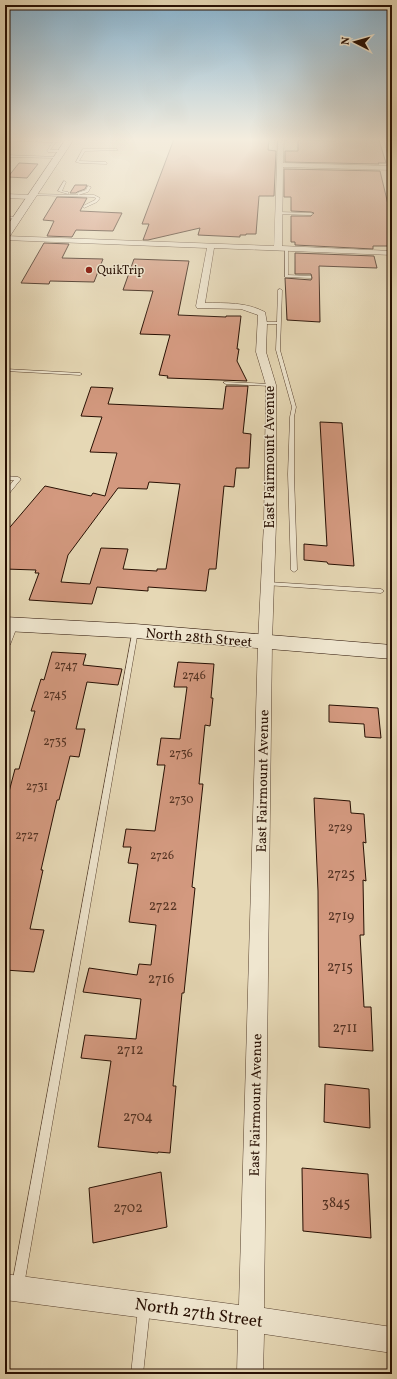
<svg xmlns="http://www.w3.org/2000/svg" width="397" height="1379" viewBox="0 0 397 1379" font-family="Vollkorn,serif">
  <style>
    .building { fill: #d3997f; stroke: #281003; fill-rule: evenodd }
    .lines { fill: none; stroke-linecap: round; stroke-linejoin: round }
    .lane-casing { stroke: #584230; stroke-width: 1 }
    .street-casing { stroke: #584230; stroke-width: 1 }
    .secondary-casing { stroke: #281003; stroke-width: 1 }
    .lane { fill: #efe6cf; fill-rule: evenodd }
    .street { fill: #efe6cf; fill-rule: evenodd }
    .secondary { fill: #efe6cf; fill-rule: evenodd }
    .poi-dot { fill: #8f2418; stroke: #efe6cf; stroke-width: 1.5 }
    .labels { text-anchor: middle; stroke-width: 3; stroke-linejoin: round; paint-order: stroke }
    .far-poi-label { font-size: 12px; fill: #281003; stroke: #efe6cf; text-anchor: start }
    .number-label { font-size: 12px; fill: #533222 }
    .street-label { font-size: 14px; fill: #281003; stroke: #efe6cf }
    .near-number-label { font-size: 14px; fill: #533222 }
    .near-street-label { font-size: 17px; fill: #281003; stroke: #efe6cf }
  </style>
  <rect width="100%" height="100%" fill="#e6d8b5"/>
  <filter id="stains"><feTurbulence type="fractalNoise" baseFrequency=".005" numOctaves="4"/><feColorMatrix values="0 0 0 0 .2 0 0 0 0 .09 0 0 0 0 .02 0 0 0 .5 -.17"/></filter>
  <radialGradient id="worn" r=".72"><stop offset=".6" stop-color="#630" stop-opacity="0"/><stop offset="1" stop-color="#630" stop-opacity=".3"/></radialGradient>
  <g class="building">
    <path d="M174,139h95l-1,11 8,1 -2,45h-15l-3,38h-10v1h-6v2l-42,-2 2,-7 -52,12h-5l6,-16h-7z"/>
    <path d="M335,139l44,1 7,23h-8l1,1 -94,-2v-11h13v-11l38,1z"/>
    <path d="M19,163l19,1 -11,14 -19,-1z"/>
    <path d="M284,169l96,2 12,50v25h-19v3l-78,-4v-3h-4v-26h20l3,-3 -3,-1 -20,-1v-14h-7z"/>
    <path d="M75,185h12l-2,4 -8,3 -1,1h-6z"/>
    <path d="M57,197l30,1 -7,13 42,2 -9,18 -37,-1 -4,7 -25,-1 7,-15 -11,-1z"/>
    <path d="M44,243l25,1 -7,14 41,1 -9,23 -44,-1 -1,3 -28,-1z"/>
    <path d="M295,253l79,3 3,12 -58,-2 1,56 -33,-2 -2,-42 26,2 1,-2 -1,-4h-16z"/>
    <path d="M134,259l55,2 -11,54 48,2v-1h15l-4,33h2l-2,12 10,20 -80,-3 1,-2 -9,-1 11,-40 -30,-1 13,-43 -30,-1z"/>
    <path d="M226,386h22l-5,47 8,1 -2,34h-13l-2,19 -10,-1 -8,83h-7l-3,22 -58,-4v4l-51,-4 -5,17 -63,-4 10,-27h-4l1,-3 -31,-1v-36l40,-47 46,10 2,-3 12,3 12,-43 -27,-1 12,-35 -21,-1 10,-29 22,1 -5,16 115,5zM149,482l31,2 -14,85h-9v2l-34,-2 5,-20 -27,-1 -11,36 -29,-2 7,-27 50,-67 29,1z"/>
    <path d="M320,422l22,1 12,143 -26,-2 -1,-2 -23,-2v-16l23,2z"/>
    <path d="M52,652l34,2 -3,11 39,4 -4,16 -31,-3 -11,47h9l-6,28 -9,-1 -11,44h-2l-16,70h2l-13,59 14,1 -10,42 -29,-2v-163l10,-38h4l16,-58h-4l10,-32 3,1z"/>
    <path d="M178,662l36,2 -3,34h2l-3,28 -5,-1 -6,59h4l-11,103 3,1 -11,105h-2l-9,93h3l-6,67 -12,-1v1l-60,-6 13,-86 -30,-3 4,-23 51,4 5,-40 -58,-7 6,-24 48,7 2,-11 12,1 5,-40 -27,-3 9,-58 -10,-1 3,-16h-8l3,-18 29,2 10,-66h-8l4,-27 19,1 7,-52h-13z"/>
    <path d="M329,705l49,3 3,30 -16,-1 -1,-13 -35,-2z"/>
    <path d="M314,798l36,3 1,12 13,1 2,29 -3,-1 3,39 -3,-1 1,55h-4l4,72h7l2,44 -54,-4 -1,-156z"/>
    <path d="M325,1084l44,5 1,39 -46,-6z"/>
    <path d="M302,1168l66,6 3,64 -68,-7z"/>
    <path d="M161,1172l6,55 -74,16 -4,-55z"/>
  </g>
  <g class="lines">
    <defs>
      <g id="lane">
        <path d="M5,139l44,1 2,-1v1l18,1 -13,1 -6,8h12l1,2h-15l-1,-1 6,-9 -48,-1z"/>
        <path d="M384,139h2l6,21v6l-1,-1z"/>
        <path d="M83,149h34l1,1 -33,1 -6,10 27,1 1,2 -27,-1 -4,-1z"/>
        <path d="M5,155l52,2 1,1 -53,-1z"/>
        <path d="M64,181l2,1 -4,9 6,1v2l-10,-3z"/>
        <path d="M88,186l3,1 -3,5 -10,3h16l6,3 -3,4 -13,6 -1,-2 12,-6 1,-2 -3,-1 -62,-2 2,-1 45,1 -1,-2 9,-3z"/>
        <path d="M279,212l32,1 2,1 -2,1 -33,-1z"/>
        <path d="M5,217h12l2,1 -14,1z"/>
        <path d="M285,248l3,1v26l22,1h1v2l-26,-1z"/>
        <path d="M280,289l2,1 -2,60 16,57 -2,10v57l3,96 -3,2 -3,-2 -3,-96 2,-57 2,-10 -16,-57 1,-26h-14l-2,-1 2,-1h14l1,-32z"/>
        <path d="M5,369l75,4 2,1 -2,1 -75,-4z"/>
        <path d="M224,382l47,2 2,1 -2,1 -45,-2 -2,-1z"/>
        <path d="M5,476l13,1 3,2 -14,17 -2,1v-6l9,-11h-9z"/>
        <path d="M268,582l113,7 3,2 -3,2 -115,-8 -1,-1z"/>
        <path d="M133,629h4l1,2 -114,654 -2,4 -4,2 -4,-2 -2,-4z"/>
        <path d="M144,1303l4,2 2,4 -7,65h-12l7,-65 2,-4z"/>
      </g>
      <g id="street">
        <path d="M278,139h6l-1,24 109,3v4l-109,-3 -1,79 110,5v4l-178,-7 -9,55c21,0 41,-1 60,9l2,11 -1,29 10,33v138l-4,119 -8,666 128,19v26l-128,-19 -1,40h-26l1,-44 -233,-30v-26l234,31 19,-663 6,-119 2,-138 -10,-33 2,-37 -17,-6 -44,-1 -1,-2 11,-58 -202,-8v-4l269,10z"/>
        <path d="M5,194l26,1 3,2 -3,2 -26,-1z"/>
        <path d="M11,619l5,2 2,3 -8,21 -5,1v-24z"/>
      </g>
      <g id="secondary">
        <path d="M66,139h8l-64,97 -5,3v-10z"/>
        <path d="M5,617l130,7 257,21v14l-257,-21 -130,-7z"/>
      </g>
    </defs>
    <use href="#lane" class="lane-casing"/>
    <use href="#street" class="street-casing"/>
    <use href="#secondary" class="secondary-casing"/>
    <use href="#lane" class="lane"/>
    <use href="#street" class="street"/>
    <use href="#secondary" class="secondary"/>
  </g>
  <linearGradient id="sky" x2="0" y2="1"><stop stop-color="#88b6d4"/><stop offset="0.42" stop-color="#f4edde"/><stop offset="1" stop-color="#f4edde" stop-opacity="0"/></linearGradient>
  <rect width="397" height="332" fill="url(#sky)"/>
  <circle class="poi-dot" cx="89" cy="270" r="4"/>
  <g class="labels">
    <g class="far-poi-label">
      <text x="97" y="274">QuikTrip</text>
    </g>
    <g class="number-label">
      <text x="66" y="669">2747</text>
      <text x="194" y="679">2746</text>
      <text x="55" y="698">2745</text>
      <text x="55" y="745">2735</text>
      <text x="181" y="757">2736</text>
      <text x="37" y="790">2731</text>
      <text x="181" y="803">2730</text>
      <text x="340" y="831">2729</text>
      <text x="27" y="839">2727</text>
      <text x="162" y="859">2726</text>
    </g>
    <g class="street-label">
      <text transform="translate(269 457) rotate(-90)" y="5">East Fairmount Avenue</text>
      <text transform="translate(199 637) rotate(5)" y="5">North 28th Street</text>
      <text transform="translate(262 781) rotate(-89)" y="5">East Fairmount Avenue</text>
      <text transform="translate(255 1105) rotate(-89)" y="5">East Fairmount Avenue</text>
    </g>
    <g class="near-number-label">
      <text x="341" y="878">2725</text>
      <text x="163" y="910">2722</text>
      <text x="341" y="920">2719</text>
      <text x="340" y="971">2715</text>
      <text x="161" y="983">2716</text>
      <text x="345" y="1032">2711</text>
      <text x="130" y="1054">2712</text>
      <text x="138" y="1121">2704</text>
      <text x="336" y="1207">3845</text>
      <text x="128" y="1212">2702</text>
    </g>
    <g class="near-street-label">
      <text transform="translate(199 1312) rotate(8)" y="6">North 27th Street</text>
    </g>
  </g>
  <rect width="397" height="1379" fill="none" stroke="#e6d8b5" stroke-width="20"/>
  <rect x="6" y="6" width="385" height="1367" fill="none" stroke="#281003" stroke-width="2"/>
  <rect x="10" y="10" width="377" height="1359" fill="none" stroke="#281003"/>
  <g transform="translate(355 42) rotate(276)" stroke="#efe6cf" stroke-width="3" paint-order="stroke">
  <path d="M0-3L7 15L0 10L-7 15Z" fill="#281003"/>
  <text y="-6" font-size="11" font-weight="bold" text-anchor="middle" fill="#281003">N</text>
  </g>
  <rect width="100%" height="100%" filter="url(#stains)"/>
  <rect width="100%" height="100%" fill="url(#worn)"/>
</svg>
